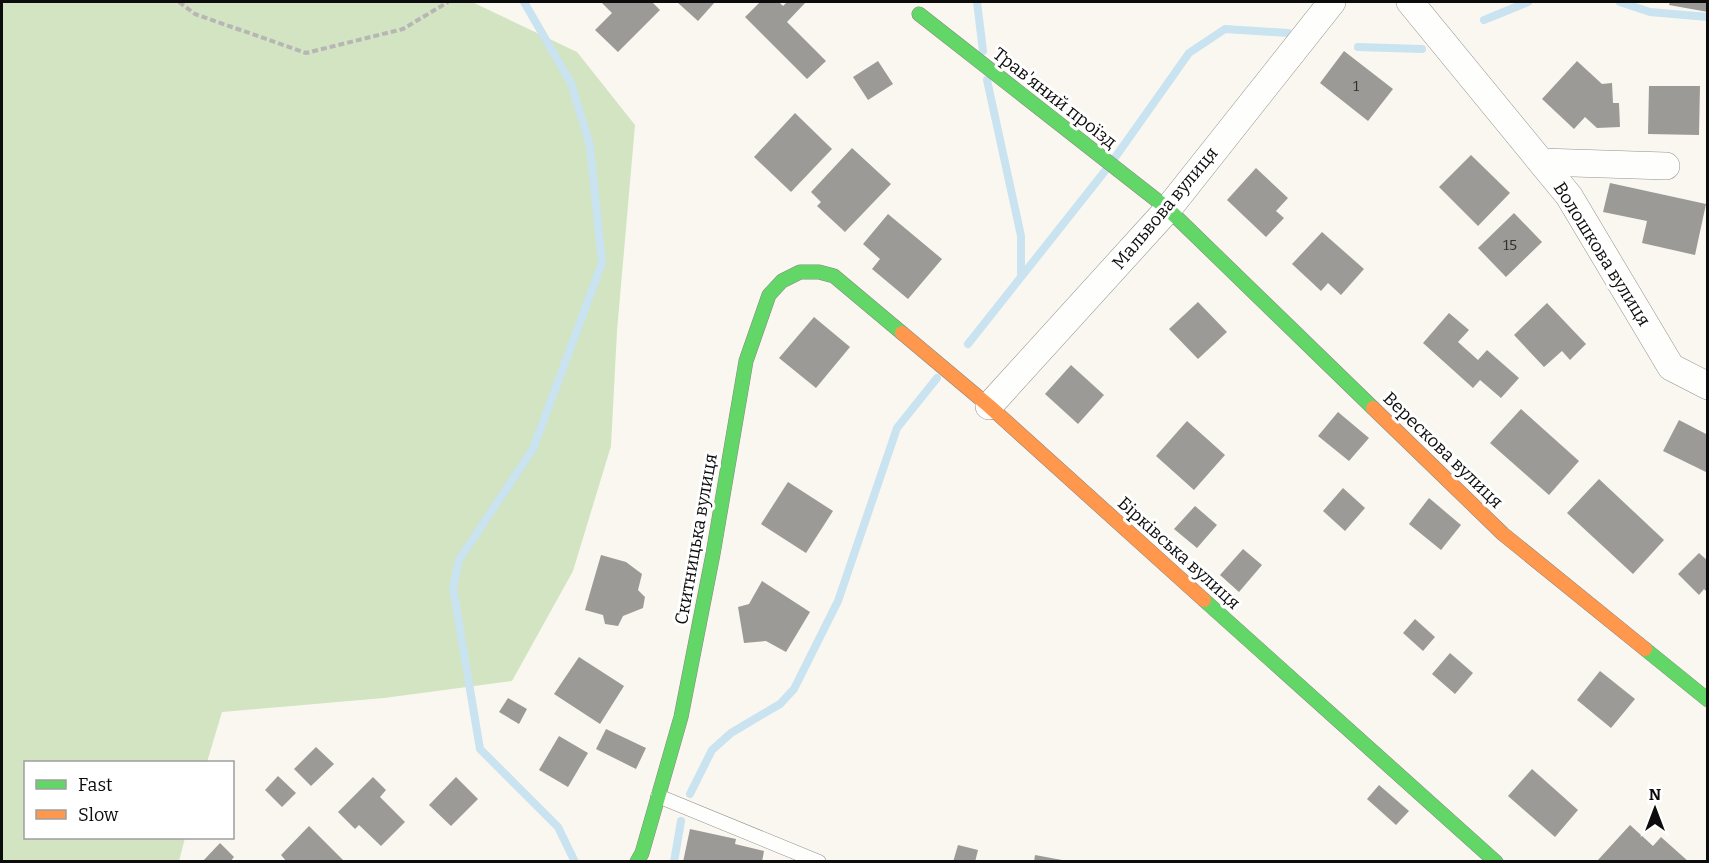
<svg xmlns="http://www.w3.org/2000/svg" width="1709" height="863" viewBox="0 0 1709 863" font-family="Bitter,serif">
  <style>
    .forest { fill: #d2e4c1 }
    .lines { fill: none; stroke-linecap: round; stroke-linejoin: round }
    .stream { stroke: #c9e3f0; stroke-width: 8 }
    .building { fill: #9c9a96 }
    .lane-casing { stroke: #93928f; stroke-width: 15 }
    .street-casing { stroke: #93928f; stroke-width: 28 }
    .fast-casing { stroke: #898885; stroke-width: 15 }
    .slow-casing { stroke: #898885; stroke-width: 15 }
    .path { stroke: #b7b6b5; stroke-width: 4; stroke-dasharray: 6 3; stroke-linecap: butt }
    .lane { stroke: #fefefd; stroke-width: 14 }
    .street { stroke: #fefefd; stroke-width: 27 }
    .fast { stroke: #63d668; stroke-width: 14 }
    .slow { stroke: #ff974d; stroke-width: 14 }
    .labels { text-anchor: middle; stroke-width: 6; stroke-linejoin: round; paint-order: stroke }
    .number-label { font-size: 15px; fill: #30302e }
    .street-label { font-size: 18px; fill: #0c0c0c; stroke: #fff }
  </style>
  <rect width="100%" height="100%" fill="#f9f7f0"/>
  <path class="forest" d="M2,2h470l105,50 58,73 -18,206 -6,115 -38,125 -61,110 -128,17 -162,14 -15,50h-181v76h159l-6,23h-177z"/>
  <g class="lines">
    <g class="stream">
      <path d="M524,2l47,81 19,63 12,117 -69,186 -74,111 -6,28 27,161 78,78 17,35"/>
      <path d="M977,2l6,49"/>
      <path d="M1620,2l30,10 58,5"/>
      <path d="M1484,20l44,-18"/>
      <path d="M1358,47l64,2"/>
      <path d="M987,80l34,156v38"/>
      <path d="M1114,159l75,-106 36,-24 63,4"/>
      <path d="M968,344l137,-173"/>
      <path d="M690,794l22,-44 19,-17 49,-29 14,-15 44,-88 59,-173 40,-50"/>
      <path d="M674,862l7,-41"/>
    </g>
  </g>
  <g class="building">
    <path d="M601,2h51l8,8 -42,42 -23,-22 17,-17z"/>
    <path d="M677,2h38l-17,19z"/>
    <path d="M760,2h19l4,4 4,-4h19l-19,20 39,39 -19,18 -62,-62z"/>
    <path d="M1670,2h38v10l-39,-7z"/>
    <path d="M1344,51l49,38 -25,32 -48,-38z"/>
    <path d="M878,61l15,23 -25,16 -15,-23z"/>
    <path d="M1577,61l25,23 10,-1 1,20h6l1,24 -23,1 -12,-11 -11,12 -32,-30z"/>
    <path d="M1649,86h51l-1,49 -51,-1z"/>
    <path d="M795,113l37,36 -41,43 -37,-35z"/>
    <path d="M852,148l39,36 -46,48 -28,-26 4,-4 -10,-10z"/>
    <path d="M1471,155l39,38 -32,33 -39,-39z"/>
    <path d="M1256,168l32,30 -12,13 8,7 -18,19 -39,-37z"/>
    <path d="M1610,183l96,21 -11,51 -53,-12 5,-22 -44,-9z"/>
    <path d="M1514,213l28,29 -36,35 -28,-29z"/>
    <path d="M888,214l54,45 -34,40 -36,-30 8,-10 -17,-15z"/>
    <path d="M1322,232l42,37 -23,26 -13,-12 -7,8 -29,-27z"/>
    <path d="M1198,302l29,30 -29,27 -29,-30z"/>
    <path d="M1547,303l39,41 -16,16 -8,-9 -18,16 -30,-32z"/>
    <path d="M1449,313l20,17 -11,12 20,18 9,-10 32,28 -18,20 -21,-18 -7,8 -50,-45z"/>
    <path d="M814,317l36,30 -34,41 -37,-30z"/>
    <path d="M1071,365l33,30 -26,29 -33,-30z"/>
    <path d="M1521,409l58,52 -30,34 -59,-52z"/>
    <path d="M1338,412l31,26 -20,23 -31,-25z"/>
    <path d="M1679,420l29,15v38l-45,-22z"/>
    <path d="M1187,421l38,34 -31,35 -38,-34z"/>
    <path d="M1599,479l65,61 -31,34 -66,-61z"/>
    <path d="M788,482l45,29 -27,42 -45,-29z"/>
    <path d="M1343,488l22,20 -20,23 -22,-20z"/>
    <path d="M1429,498l32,27 -20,25 -32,-26z"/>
    <path d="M1195,506l22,19 -20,23 -23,-19z"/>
    <path d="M1243,549l19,16 -23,27 -19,-17z"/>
    <path d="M1699,553l9,8v32l-4,-4 -5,6 -21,-21z"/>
    <path d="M601,555l25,7 16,12 -4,16 7,7 -2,11 -20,8 -5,10 -13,-2 -2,-9 -18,-5z"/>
    <path d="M762,581l48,31 -24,40 -20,-11 -22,2 -6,-36 11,-3z"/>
    <path d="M1415,619l20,18 -12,14 -20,-18z"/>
    <path d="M1450,653l23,20 -18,21 -23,-20z"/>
    <path d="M579,657l45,29 -24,38 -46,-30z"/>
    <path d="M1600,671l35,28 -24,29 -34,-28z"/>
    <path d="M508,698l19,11 -8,15 -20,-12z"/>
    <path d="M606,729l40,19 -10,21 -40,-20z"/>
    <path d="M559,736l29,17 -20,34 -29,-17z"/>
    <path d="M316,747l18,17 -23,22 -17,-17z"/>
    <path d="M1532,769l46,41 -23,27 -47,-41z"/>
    <path d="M278,776l18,17 -14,14 -17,-17z"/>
    <path d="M373,777l13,13 -6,7 25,25 -24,24 -22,-21 -4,4 -17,-17z"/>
    <path d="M456,777l22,22 -27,27 -22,-21z"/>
    <path d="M1379,785l30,26 -13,14 -29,-26z"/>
    <path d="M1630,825l23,21 8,-9 28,25 -91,-2z"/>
    <path d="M309,826l36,36h-58l-6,-7z"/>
    <path d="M690,829l46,10 -1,5 29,7 -2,11h-79z"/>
    <path d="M220,843l14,14 -4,5h-28z"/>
    <path d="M958,845l20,5 -3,12h-22z"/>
    <path d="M1035,855l27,5v2h-28z"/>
  </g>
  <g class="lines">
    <defs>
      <path id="lane" d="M658,796l161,66"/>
      <g id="street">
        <path d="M1410,2l159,194 102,171 37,19"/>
        <path d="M1542,162l124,4"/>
        <path d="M989,406l179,-197 164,-207"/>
      </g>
      <g id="fast">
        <path d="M919,14l249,195 205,199"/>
        <path d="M1204,600l292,262"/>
        <path d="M1645,649l63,51"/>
        <path d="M637,862l5,-9 39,-136 32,-163 33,-193 23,-66 13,-14 18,-9h19l15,4 68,57"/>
      </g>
      <g id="slow">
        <path d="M902,333l87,73 215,194"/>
        <path d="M1373,408l130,126 142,115"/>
      </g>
    </defs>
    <use href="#lane" class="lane-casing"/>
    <use href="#street" class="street-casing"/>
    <use href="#fast" class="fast-casing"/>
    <use href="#slow" class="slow-casing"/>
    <path class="path" d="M179,2l16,12 111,39 97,-24 45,-27"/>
    <use href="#lane" class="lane"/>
    <use href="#street" class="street"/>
    <use href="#fast" class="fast"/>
    <use href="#slow" class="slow"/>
  </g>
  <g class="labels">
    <g class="number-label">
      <text x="1356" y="91">1</text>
      <text x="1510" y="250">15</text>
    </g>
    <g class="street-label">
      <text transform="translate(1055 98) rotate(38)" y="6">Трав'яний проїзд</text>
      <text transform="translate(1165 208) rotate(-50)" y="6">Мальвова вулиця</text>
      <text transform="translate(1602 254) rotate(58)" y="6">Волошкова вулиця</text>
      <text transform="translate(1443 450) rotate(44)" y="6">Верескова вулиця</text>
      <text transform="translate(696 539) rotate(-80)" y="6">Скитницька вулиця</text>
      <text transform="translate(1179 553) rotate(42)" y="6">Бірківська вулиця</text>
    </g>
  </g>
  <rect width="1709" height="863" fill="none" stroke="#0c0c0c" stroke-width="6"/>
  <rect x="24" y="761" width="210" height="78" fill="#ffffff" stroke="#9e9e9e" stroke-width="1.5"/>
  <rect x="36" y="780" width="30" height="9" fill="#63d668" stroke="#9e9e9e" stroke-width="1.5"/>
  <text x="78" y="791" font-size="18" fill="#0c0c0c">Fast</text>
  <rect x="36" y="810" width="30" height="9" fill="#ff974d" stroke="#9e9e9e" stroke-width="1.5"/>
  <text x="78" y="821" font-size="18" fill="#0c0c0c">Slow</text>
  <g transform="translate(1655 809)" stroke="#ffffff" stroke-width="4.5" paint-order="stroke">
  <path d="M0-4.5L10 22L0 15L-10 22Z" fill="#0c0c0c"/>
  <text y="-9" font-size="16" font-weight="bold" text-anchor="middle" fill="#0c0c0c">N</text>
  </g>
</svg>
